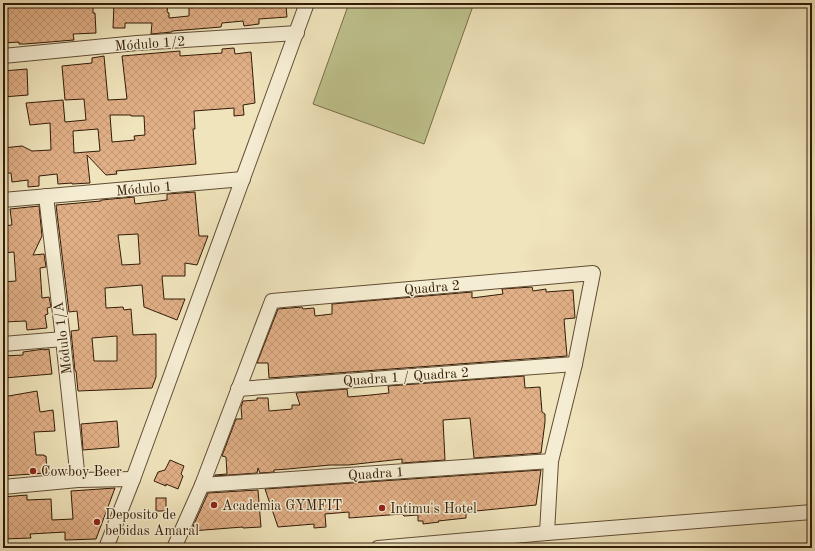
<svg xmlns="http://www.w3.org/2000/svg" width="815" height="551" viewBox="0 0 815 551" font-family="'Old Standard TT',serif">
  <style>
    .park { fill: #bec28d; stroke: #786e4a }
    .building { fill: url(#building-cross-hatch); stroke: #321b07; fill-rule: evenodd }
    .lines { fill: none; stroke-linecap: round; stroke-linejoin: round }
    .minor-casing { stroke: #624d34; stroke-width: 16 }
    .minor { stroke: #f5edd3; stroke-width: 14 }
    .poi-dot { fill: #8f2418; stroke: #f5edd3; stroke-width: 1.5 }
    .labels { text-anchor: middle; stroke-width: 3; stroke-linejoin: round; paint-order: stroke }
    .street-label { font-size: 14px; fill: #321b07; stroke: #f5edd3 }
    .poi-label { font-size: 14px; fill: #321b07; stroke: #f5edd3; text-anchor: start }
  </style>
  <defs>
    <pattern id="building-cross-hatch" width="8" height="8" patternUnits="userSpaceOnUse"><rect width="8" height="8" fill="#e2b087"/><path d="M0 0l8 8M0 8l8-8" fill="none" stroke="#c29773"/></pattern>
  </defs>
  <rect width="100%" height="100%" fill="#f0e4bc"/>
  <filter id="stains"><feTurbulence type="fractalNoise" baseFrequency=".005" numOctaves="4"/><feColorMatrix values="0 0 0 0 .2 0 0 0 0 .09 0 0 0 0 .02 0 0 0 .5 -.17"/></filter>
  <radialGradient id="worn" r=".72"><stop offset=".6" stop-color="#630" stop-opacity="0"/><stop offset="1" stop-color="#630" stop-opacity=".3"/></radialGradient>
  <path class="park" d="M349,3h125l-50,141 -111,-40z"/>
  <g class="building">
    <path d="M3,3h40l1,3h37v-2l12,-1v10h2l1,20 -23,1 1,6 -49,4h-6v-2l-16,1z"/>
    <path d="M114,3h48v1l6,1 -1,7 2,1v5l20,-2v-13h88v4l9,-1 1,11 -28,2v5l-15,2 -1,-5 -21,2 -1,4 -49,4v1l-21,2 1,-11h-27v5h-12z"/>
    <path d="M234,48l1,6 16,-2 4,51 -12,2 1,10 -10,1v-8l-40,3 1,18h-2l3,35 -80,7 1,3 -11,1 -19,-20 3,28 -18,1v-1l-14,1 -1,-10 -18,2v10l-11,1v-7l-16,2 -1,-9h-8v-25l19,-2 10,5 19,-1 -1,-27 -20,2 -4,-22 37,-3 2,22 21,-2 -2,-21 -19,1 -3,-34 30,-3v-5l12,-2 4,44 19,-1 -5,-43 58,-5v5l42,-3v-4zM110,115h21v1h13l1,19 -11,1 1,4 -23,2zM98,129l2,22 -26,2 -1,-22z"/>
    <path d="M27,69l1,26 -25,2v-26z"/>
    <path d="M195,192l4,44h9l-11,29 -12,-2v13h-23l2,23h21l-8,21 -33,-13 -2,-22 -37,3 1,20 17,-1 1,3 7,-1 2,26 23,-1v43l-4,11 -74,3 -2,-20h-1l-4,-40 8,-1 -2,-19 -8,1 -13,-107 45,-4v-1l33,-3 1,7 32,-4v-6zM138,234l2,30 -18,1 -4,-30zM117,336v25h-23l-2,-23z"/>
    <path d="M39,206l3,30 -9,19 11,-1 2,13 -6,1 2,30 7,-1 2,10 -4,1 1,6 -3,1 2,13 -20,2 -1,-9 -23,1v-40l13,-1 -2,-29 -11,1v-27l9,-1 -2,-16z"/>
    <path d="M532,287l1,4 13,-2v3l27,-2 2,28 -11,1 3,37 -298,22 -1,-15h-11l21,-54 24,-2 1,2 11,-1 1,8 17,-2v-10l140,-12v6l31,-4 -1,-5z"/>
    <path d="M44,349v1l5,-1 3,25 -48,4 -1,-22 20,-1v-3z"/>
    <path d="M524,376l1,12 15,-1 2,25 3,2v8l-4,31 -67,5 -4,-40 -27,2 2,40 -43,3v-4l-54,6h-18l-42,4 -14,1v2l-14,1 -2,-5 -1,5 -42,3v-1l12,-1 -1,-17 -4,-1 14,-37h6l-1,-12 2,-6 14,-1v-2h11l1,13 23,-2v-4h8l-4,-12 51,-4 1,8 23,-2 18,-2 -1,-7z"/>
    <path d="M37,391l3,21 13,-2 2,21 -21,1 2,23h8v1h2l1,17 -44,3v-79z"/>
    <path d="M117,421l2,26 -36,3 -2,-26z"/>
    <path d="M170,460l14,6 -3,8 2,2 -5,13 -12,-5v2l-12,-5 4,-9 7,-2z"/>
    <path d="M541,470l-5,35 -70,7v6l-28,3 1,1 -16,2v-3h-5v-6l-14,1 -2,-2 -53,4v-6l-24,2 1,13 -12,1v-4l-36,3 -13,-38z"/>
    <path d="M115,488l-19,51 -31,1v-8l-35,2 1,4 -28,1v-42l24,-2v5l24,-1 1,21 21,-1 -2,-28z"/>
    <path d="M258,490l3,37 -18,1v-1l-52,4 17,-38z"/>
    <rect x="156" y="498" width="10" height="13"/>
  </g>
  <g class="lines">
    <defs>
      <g id="minor">
        <path d="M3,56l134,-13 160,-10"/>
        <path d="M46,196l17,143 15,141"/>
        <path d="M3,200l240,-21"/>
        <path d="M3,344l60,-5"/>
        <path d="M238,389l337,-25"/>
        <path d="M202,485l349,-24"/>
        <path d="M3,487l75,-7 55,-1"/>
        <path d="M106,548l27,-69 174,-476"/>
        <path d="M174,548l28,-63 70,-184 321,-28 -18,91 -24,97 -4,72"/>
        <path d="M378,548l169,-15 265,-21"/>
      </g>
    </defs>
    <use href="#minor" class="minor-casing"/>
    <use href="#minor" class="minor"/>
  </g>
  <g class="poi-dot">
    <circle cx="33" cy="471" r="4"/>
    <circle cx="214" cy="505" r="4"/>
    <circle cx="382" cy="508" r="4"/>
    <circle cx="97" cy="522" r="4"/>
  </g>
  <g class="labels">
    <g class="street-label">
      <text transform="translate(150 43) rotate(-4)" y="5">Módulo 1/2</text>
      <text transform="translate(144 188) rotate(-5)" y="5">Módulo 1</text>
      <text transform="translate(432 287) rotate(-5)" y="5">Quadra 2</text>
      <text transform="translate(62 338) rotate(-97)" y="5">Módulo 1/A</text>
      <text transform="translate(406 376) rotate(-4)" y="5">Quadra 1 / Quadra 2</text>
      <text transform="translate(376 473) rotate(-4)" y="5">Quadra 1</text>
    </g>
    <g class="poi-label">
      <text x="41" y="476">Cowboy Beer</text>
      <text x="222" y="510">Academia GYMFIT</text>
      <text x="390" y="513">Intimu's Hotel</text>
      <text x="105" y="519">Deposito de<tspan x="105" dy="16">bebidas Amaral</tspan></text>
    </g>
  </g>
  <rect width="815" height="551" fill="none" stroke="#f0e4bc" stroke-width="16"/>
  <rect x="4" y="4" width="807" height="543" fill="none" stroke="#321b07" stroke-width="2"/>
  <rect x="8" y="8" width="799" height="535" fill="none" stroke="#321b07"/>
  <rect width="100%" height="100%" filter="url(#stains)"/>
  <rect width="100%" height="100%" fill="url(#worn)"/>
</svg>
